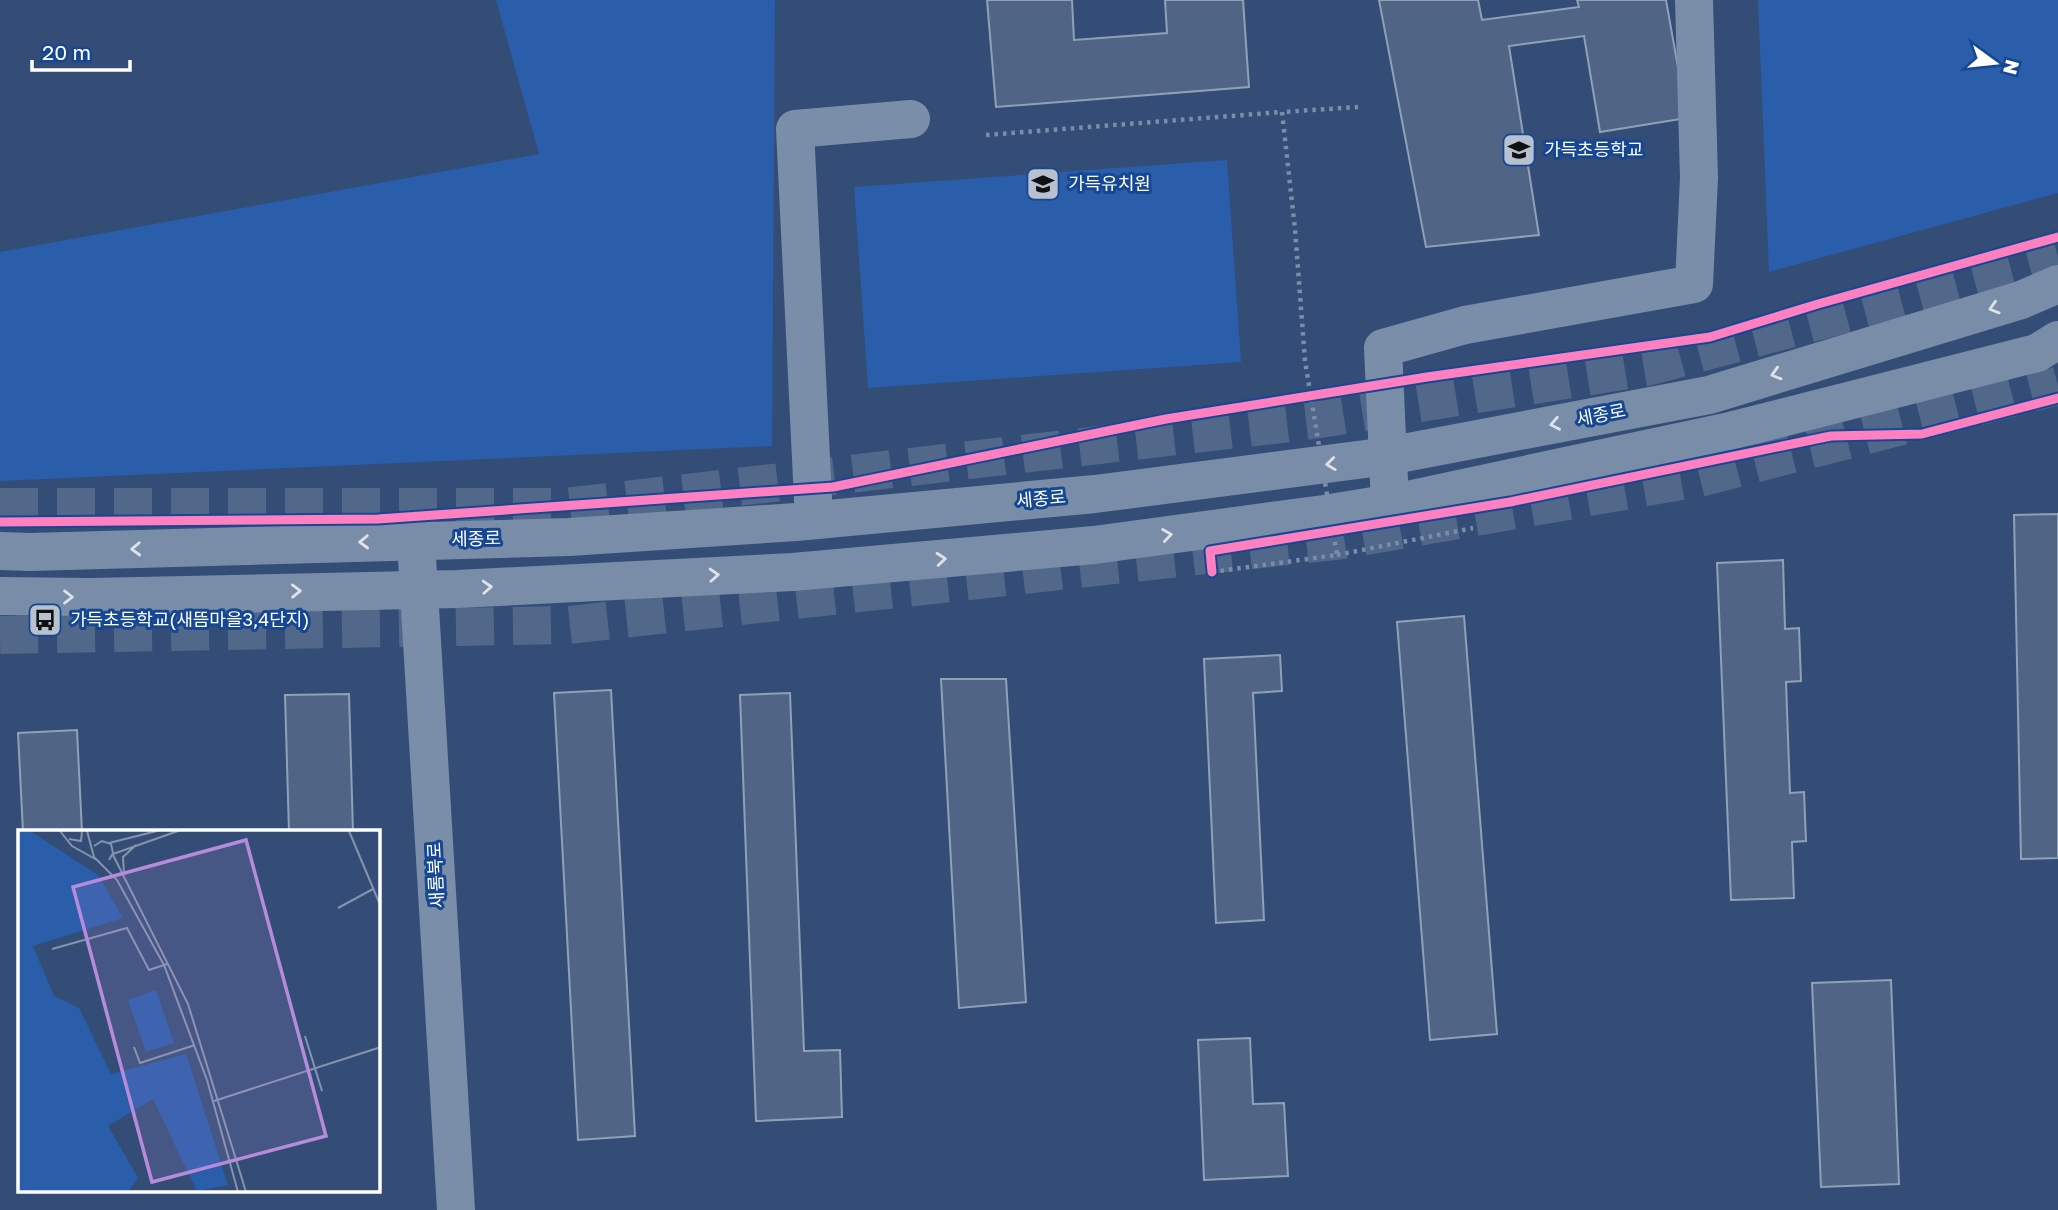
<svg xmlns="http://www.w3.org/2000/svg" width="2058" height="1210" viewBox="0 0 2058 1210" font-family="'Golos Text','Noto Sans KR',sans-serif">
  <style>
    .green { fill: #2a5daa }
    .building { fill: #506586; stroke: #90a0b7; stroke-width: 2 }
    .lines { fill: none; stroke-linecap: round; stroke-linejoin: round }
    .highway-tunnel { stroke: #52688b; stroke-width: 38; stroke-dasharray: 38 19; stroke-linecap: butt }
    .path { stroke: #7b8ea9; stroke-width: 4.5; stroke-dasharray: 3.5 5; stroke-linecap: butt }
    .minor { stroke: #7b8ea9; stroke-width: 38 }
    .major { stroke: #7a8da8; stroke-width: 38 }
    .path-bridge { stroke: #7b8ea9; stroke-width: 4.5; stroke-dasharray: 3.5 5; stroke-linecap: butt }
    .cycleway-casing { stroke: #164793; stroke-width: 13 }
    .cycleway { stroke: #ff80c0; stroke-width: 9 }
    .oneway { stroke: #dee2e9 }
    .labels { text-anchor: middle; stroke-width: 6; stroke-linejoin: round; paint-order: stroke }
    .poi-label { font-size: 18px; fill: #fff; stroke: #164793; text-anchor: start }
    .street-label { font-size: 18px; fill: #fff; stroke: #164793 }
    .inset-road { fill: none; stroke: #8594ad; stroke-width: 2 }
    .view { fill: #b68bdc; fill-opacity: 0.15; stroke: #b68bdc; stroke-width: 3.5 }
    .inset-edge { fill: none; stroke: #fff; stroke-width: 3.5 }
  </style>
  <rect width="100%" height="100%" fill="#334d76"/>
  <g class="green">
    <path d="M496,0h279l-3,446 -772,35v-229l539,-98z"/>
    <path d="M1758,0h300v193l-289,79z"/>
    <path d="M1227,160l14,202 -373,26 -14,-201z"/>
  </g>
  <g class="building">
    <path d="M987,0h85l2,40 93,-7 -2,-33h78l6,87 -253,20z"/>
    <path d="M1379,0h99l4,20 97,-13 -2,-7h89l21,118 -87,14 -16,-96 -75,10 30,189 -113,12z"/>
    <path d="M2058,514v344l-37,1 -7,-344z"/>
    <path d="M1783,560l2,69 14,-1 2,53 -15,1 4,111 14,-1 2,49 -14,1 2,56 -63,2 -14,-337z"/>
    <path d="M1464,616l33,418 -67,6 -33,-418z"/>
    <path d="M1280,655l2,36 -29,2 11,227 -48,3 -12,-264z"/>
    <path d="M941,679h65l20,323 -67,6z"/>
    <path d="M611,690l24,446 -57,4 -24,-447z"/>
    <path d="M790,693l14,358 36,-1 2,67 -86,4 -16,-426z"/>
    <path d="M349,694l4,138h-64l-4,-137z"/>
    <path d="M77,730l5,102h-59l-5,-99z"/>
    <path d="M1891,980l8,204 -78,3 -9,-204z"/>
    <path d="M1250,1038l3,66 31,-1 4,73 -84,4 -6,-140z"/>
  </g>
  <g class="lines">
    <g class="highway-tunnel">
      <path d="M0,507h565l742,-86 340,-54 411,-110"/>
      <path d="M0,635l568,-10 775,-85 356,-62 359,-92"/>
    </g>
    <g class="path">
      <path d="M986,135l296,-23"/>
      <path d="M1305,361l-10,-132 -13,-117 76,-5"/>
      <path d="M1337,555l136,-27"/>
    </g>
    <g class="minor">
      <path d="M1390,503l-7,-155 82,-23 229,-41 5,-106 -5,-178"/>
      <path d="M814,520l-19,-391 116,-10"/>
      <path d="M416,541l40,669"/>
    </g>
    <g class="major">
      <path d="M0,551l30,1 539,-15 227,-15 299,-28 293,-38 321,-61 312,-95 37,-16"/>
      <path d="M0,596l91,1 367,-8 335,-17 301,-27 230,-31 74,-12 332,-71 307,-78 21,-13"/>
    </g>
    <path class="path-bridge" d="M1212,572l125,-17 -32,-194"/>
    <defs>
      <g id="cycleway">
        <path d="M0,522l378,-3 455,-32 333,-68 261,-42 283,-40 108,-33 240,-67"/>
        <path d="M1212,572l-2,-21 300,-49 321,-66 91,-2 136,-36"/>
      </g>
    </defs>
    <use href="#cycleway" class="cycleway-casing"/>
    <use href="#cycleway" class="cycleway"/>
  </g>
  <defs><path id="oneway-chevron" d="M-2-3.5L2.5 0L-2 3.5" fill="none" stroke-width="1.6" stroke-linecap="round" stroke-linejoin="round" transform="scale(1.75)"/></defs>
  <g class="oneway">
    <use href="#oneway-chevron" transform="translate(1994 308) rotate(163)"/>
    <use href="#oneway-chevron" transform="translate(1776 374) rotate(163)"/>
    <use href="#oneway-chevron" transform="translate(1555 424) rotate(169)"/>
    <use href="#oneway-chevron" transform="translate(1331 464) rotate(173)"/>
    <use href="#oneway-chevron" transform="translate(1167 535) rotate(-8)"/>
    <use href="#oneway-chevron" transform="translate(364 542) rotate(178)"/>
    <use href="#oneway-chevron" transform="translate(136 549) rotate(178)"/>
    <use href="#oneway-chevron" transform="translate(941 559) rotate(-5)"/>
    <use href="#oneway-chevron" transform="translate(714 575) rotate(-3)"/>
    <use href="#oneway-chevron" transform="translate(487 587) rotate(-3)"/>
    <use href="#oneway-chevron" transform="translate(296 591) rotate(-1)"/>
    <use href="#oneway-chevron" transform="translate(68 597)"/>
  </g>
  <defs>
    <symbol id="school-square" viewBox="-11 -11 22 22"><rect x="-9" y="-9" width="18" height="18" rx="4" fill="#b8c1cf" stroke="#164793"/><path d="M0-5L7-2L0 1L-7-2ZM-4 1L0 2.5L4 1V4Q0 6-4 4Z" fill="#111"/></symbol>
    <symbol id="bus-square" viewBox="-11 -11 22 22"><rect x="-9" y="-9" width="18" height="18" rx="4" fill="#b8c1cf" stroke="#164793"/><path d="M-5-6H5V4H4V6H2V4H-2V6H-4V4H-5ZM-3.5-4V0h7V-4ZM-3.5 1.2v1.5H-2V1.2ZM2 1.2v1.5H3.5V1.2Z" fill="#111"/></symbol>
  </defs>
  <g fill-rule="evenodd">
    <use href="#school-square" x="1500" y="131" width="38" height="38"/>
    <use href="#school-square" x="1024" y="165" width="38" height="38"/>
    <use href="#bus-square" x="26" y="601" width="38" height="38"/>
  </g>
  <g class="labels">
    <g class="poi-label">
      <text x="1544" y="156">가득초등학교</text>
      <text x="1068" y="190">가득유치원</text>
      <text x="70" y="626">가득초등학교(새뜸마을3,4단지)</text>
    </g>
    <g class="street-label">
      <text transform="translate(1601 415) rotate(-11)" y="6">세종로</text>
      <text transform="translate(1041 499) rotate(-5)" y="6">세종로</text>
      <text transform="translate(476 539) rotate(-1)" y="6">세종로</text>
      <text transform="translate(436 875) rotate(-93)" y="6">새롬북로</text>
    </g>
  </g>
  <g transform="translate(18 830)">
    <rect width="362" height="362" fill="#334d76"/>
    <path d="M0,1h12l68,44 25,43 -90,28 21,50 25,12 32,66 75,-20 42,131 -31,6 -44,-92 -45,27 30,52 -10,14h-110zM138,160l18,53 -28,9 -18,-52z" fill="#2a5daa"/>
    <path class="inset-road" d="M42,1l12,15 25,14M69,1l7,26 23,23 47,85 43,115 31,112M331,1l32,76M51,9l12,2 1,-10M91,13l48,-12M76,16l8,-5 9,3 2,9 -4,7M95,24l65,-23M95,25l75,149 58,188M106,44l-1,-17 13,-12M320,78l35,-19M34,119l75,-21 22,42 18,-6M287,206l17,55M116,217l6,16 55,-18M196,271l167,-54"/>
    <path class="view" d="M228,10l80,296 -174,46 -79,-295z"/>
    <rect width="362" height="362" class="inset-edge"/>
  </g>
  <g transform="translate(1995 63) rotate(105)" stroke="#164793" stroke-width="5" paint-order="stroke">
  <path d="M0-5L12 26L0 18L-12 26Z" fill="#ffffff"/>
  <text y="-10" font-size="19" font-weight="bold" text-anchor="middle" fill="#ffffff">N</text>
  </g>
  <path d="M32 60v10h98v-10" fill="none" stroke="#ffffff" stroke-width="3.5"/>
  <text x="42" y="60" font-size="21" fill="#ffffff" stroke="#164793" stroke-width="5" paint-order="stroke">20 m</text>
</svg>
